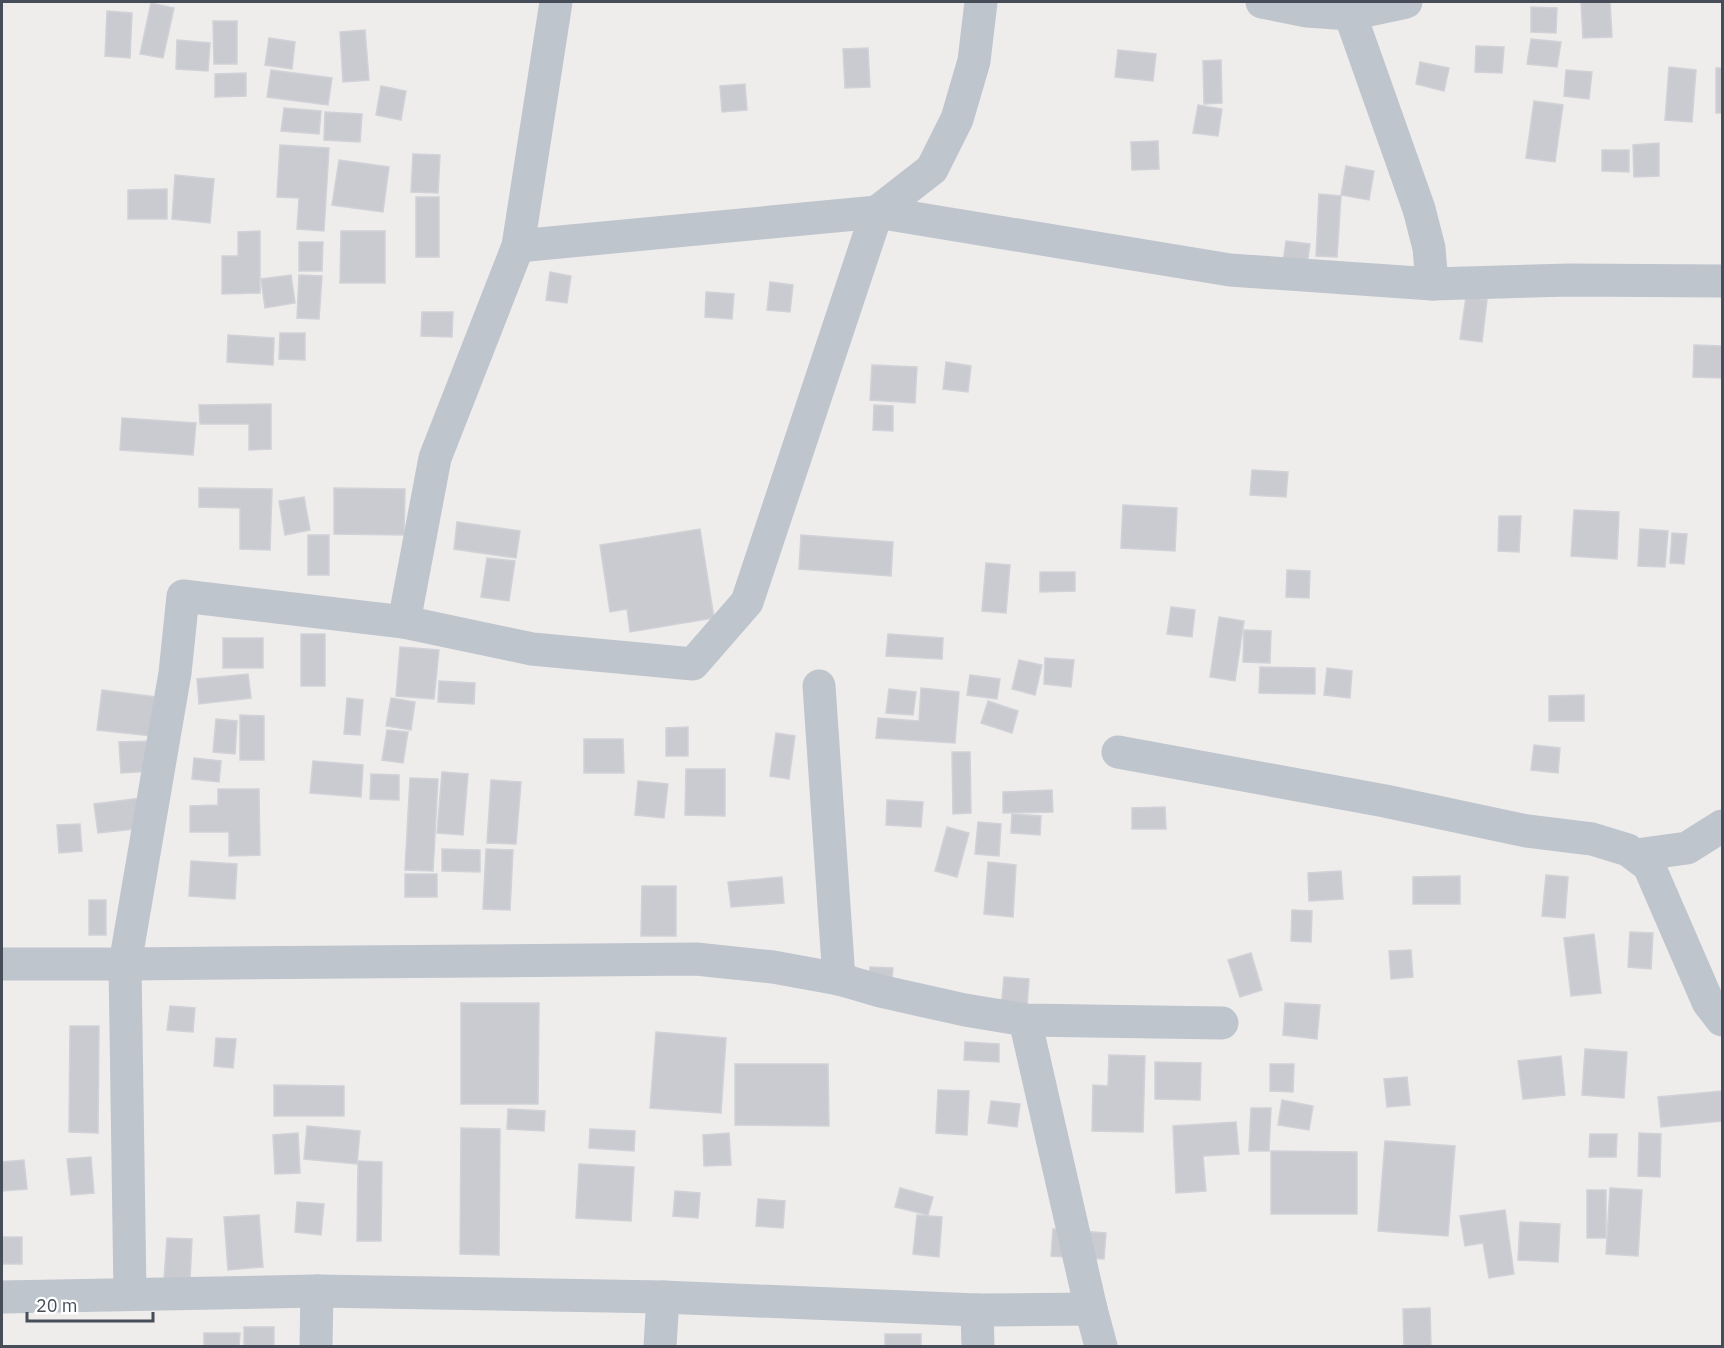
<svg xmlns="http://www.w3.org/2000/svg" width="1724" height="1348" viewBox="0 0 1724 1348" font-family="'IBM Plex Sans',sans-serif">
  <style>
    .building { fill: #cacbd1; stroke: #d0d2d7; stroke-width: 1.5 }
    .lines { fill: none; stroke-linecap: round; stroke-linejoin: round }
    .minor { stroke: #bec5cd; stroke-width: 33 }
  </style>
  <rect width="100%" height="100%" fill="#efecec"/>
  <g class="building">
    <path d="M1581,2h29l2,35 -29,1z"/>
    <path d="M151,3l23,5 -11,50 -23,-4z"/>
    <path d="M1531,7l26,1 -1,25 -25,-1z"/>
    <path d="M107,11l25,2 -2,45 -25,-2z"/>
    <path d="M213,21h24v43h-23z"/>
    <path d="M365,30l4,50 -26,2 -3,-50z"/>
    <path d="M269,38l26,4 -3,27 -27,-4z"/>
    <path d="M1531,39l30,3 -4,25 -30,-3z"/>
    <path d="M177,40l33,3 -2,28 -32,-2z"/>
    <path d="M1476,46l28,1 -2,26 -27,-1z"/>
    <path d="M868,48l2,39 -25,1 -2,-39z"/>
    <path d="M1118,50l38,4 -3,27 -38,-4z"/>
    <path d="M1221,60l1,43 -18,1 -1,-43z"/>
    <path d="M1420,62l29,6 -5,23 -28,-7z"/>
    <path d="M1669,67l27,3 -4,52 -27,-2z"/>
    <rect x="1716" y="68" width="6" height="45"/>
    <path d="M271,70l61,8 -4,27 -61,-8z"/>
    <path d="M1566,70l26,2 -3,27 -25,-3z"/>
    <path d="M246,73v23l-31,1v-23z"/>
    <path d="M745,84l2,26 -25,2 -2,-26z"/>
    <path d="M381,86l25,5 -5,29 -25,-5z"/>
    <path d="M1534,101l29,4 -8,57 -29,-4z"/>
    <path d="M1198,105l24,4 -4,27 -25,-3z"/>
    <path d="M284,108l37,3 -2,23 -38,-3z"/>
    <path d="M325,112l37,2 -2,28 -36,-2z"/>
    <path d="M1158,141l1,28 -27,1 -1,-28z"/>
    <path d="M1659,143v33l-25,1 -1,-32z"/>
    <path d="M280,145l49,3 -5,83 -27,-2 2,-31 -22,-1z"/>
    <path d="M1602,150h27v22l-27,-1z"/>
    <path d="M413,154l27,1 -2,38 -27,-1z"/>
    <path d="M339,160l50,7 -6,45 -51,-7z"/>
    <path d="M1346,166l28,5 -5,29 -28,-5z"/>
    <path d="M175,175l39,4 -4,44 -38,-4z"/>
    <path d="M167,189v30h-39v-29z"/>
    <path d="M1319,194l22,2 -4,61 -21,-1z"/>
    <rect x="416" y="197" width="23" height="60"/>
    <path d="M260,231v62l-38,1v-38h16v-24z"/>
    <path d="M341,231h44v52h-45z"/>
    <path d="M1286,241l24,3 -4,28 -24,-3z"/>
    <path d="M299,242h24l-1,29h-23z"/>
    <path d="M550,272l21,4 -4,27 -21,-3z"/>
    <path d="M291,275l4,28 -30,5 -4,-29z"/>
    <path d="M299,275l23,1 -3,43 -22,-1z"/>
    <path d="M770,282l23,3 -3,27 -23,-2z"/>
    <path d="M706,292l28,2 -2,25 -27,-2z"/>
    <path d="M1466,297l21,3 -5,42 -22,-3z"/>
    <path d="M422,312h31l-1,25 -31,-1z"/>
    <path d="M280,333h25v27l-26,-1z"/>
    <path d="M228,335l46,3 -1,27 -46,-3z"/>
    <path d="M1694,345l28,1v32l-29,-1z"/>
    <path d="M946,362l25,4 -3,26 -25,-3z"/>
    <path d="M872,365l45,2 -2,36 -45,-3z"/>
    <path d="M271,404v45l-22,1v-26h-49l-1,-19z"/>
    <path d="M874,405l19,1v25l-20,-1z"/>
    <path d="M122,418l74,5 -3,32 -73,-5z"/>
    <path d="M1252,470l36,2 -2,25 -36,-2z"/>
    <path d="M199,488l73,1 -2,61 -30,-1v-41l-41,-1z"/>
    <path d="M334,488l71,1 -1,46 -70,-1z"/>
    <path d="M304,497l6,33 -25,5 -6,-34z"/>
    <path d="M1123,505l54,3 -2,43 -54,-3z"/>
    <path d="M1574,510l45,2 -2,47 -46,-3z"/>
    <path d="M1499,516h22l-2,36 -21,-1z"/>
    <path d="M457,522l63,9 -4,27 -62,-9z"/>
    <path d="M700,529l14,89 -84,14 -3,-23 -17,3 -10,-67z"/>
    <path d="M1640,529l28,2 -3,36 -27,-1z"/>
    <path d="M1672,533l15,1 -3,30 -14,-1z"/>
    <rect x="308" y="535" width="21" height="40"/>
    <path d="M801,535l92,7 -2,34 -92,-7z"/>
    <path d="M487,558l28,3 -6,40 -28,-4z"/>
    <path d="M986,563l24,2 -4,48 -24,-2z"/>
    <path d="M1287,570l23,1 -1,27 -23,-1z"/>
    <path d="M1040,572h35v19l-35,1z"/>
    <path d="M1171,607l24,3 -3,27 -25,-3z"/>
    <path d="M1219,617l25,4 -9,60 -25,-4z"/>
    <path d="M1244,630l27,1 -1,32 -27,-1z"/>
    <rect x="301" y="634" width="24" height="52"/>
    <path d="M888,634l55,4 -1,21 -56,-3z"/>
    <rect x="223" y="638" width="40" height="30"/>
    <path d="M400,647l39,3 -5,49 -38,-3z"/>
    <path d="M1045,658l29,2 -3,27 -27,-3z"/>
    <path d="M1019,660l23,5 -7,30 -23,-6z"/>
    <path d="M1260,667l55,1v26l-56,-1z"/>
    <path d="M1327,668l25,3 -2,27 -26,-3z"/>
    <path d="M248,674l3,24 -52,6 -2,-25z"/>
    <path d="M970,675l30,4 -3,20 -30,-4z"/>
    <path d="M439,681l36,2 -1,21 -36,-2z"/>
    <path d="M921,688l38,4 -4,51 -79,-5 2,-20 41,3z"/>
    <path d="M889,689l27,3 -3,23 -27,-2z"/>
    <path d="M102,690l54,7 -4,39 -55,-6z"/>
    <path d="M1584,695v26h-35v-25z"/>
    <path d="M347,698l16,2 -3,35 -16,-1z"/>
    <path d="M391,698l24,4 -4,28 -25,-4z"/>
    <path d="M988,701l30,10 -6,22 -31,-10z"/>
    <path d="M240,715l24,1v44h-24z"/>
    <path d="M216,719l21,2 -2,33 -22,-2z"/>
    <path d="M688,727v29h-22v-28z"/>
    <path d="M387,730l21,2 -5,31 -21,-3z"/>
    <path d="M776,733l19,3 -6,43 -19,-3z"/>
    <path d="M584,739h39l1,34h-40z"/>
    <path d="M152,741l2,30 -33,2 -2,-31z"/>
    <path d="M1534,745l26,3 -2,25 -27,-3z"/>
    <path d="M952,752h18l1,61 -18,1z"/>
    <path d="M194,758l27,3 -2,21 -27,-3z"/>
    <path d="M313,761l50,4 -2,32 -51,-4z"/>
    <path d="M686,769h39v47l-40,-1z"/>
    <path d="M442,772l26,2 -5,61 -26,-2z"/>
    <path d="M371,774l28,1v25l-29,-1z"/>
    <path d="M410,778l28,1 -5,92 -28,-1z"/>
    <path d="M491,780l30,2 -5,62 -29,-1z"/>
    <path d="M638,781l30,3 -4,34 -29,-3z"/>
    <path d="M218,789h41l1,66 -31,1v-24h-39v-26l28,-1z"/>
    <path d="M1052,790l1,22 -50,1v-21z"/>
    <path d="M149,797l4,30 -55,6 -4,-29z"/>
    <path d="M887,800l36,2 -2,25 -35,-2z"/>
    <path d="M1165,807l1,22h-34v-21z"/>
    <path d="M1012,814l29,2 -1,19 -29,-2z"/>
    <path d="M978,822l23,2 -2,32 -24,-2z"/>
    <path d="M80,824l2,27 -23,2 -2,-28z"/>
    <path d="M947,827l22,6 -12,44 -22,-6z"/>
    <path d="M442,849l38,1v22l-38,-1z"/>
    <path d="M486,849l27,1 -3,60 -27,-1z"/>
    <path d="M191,861l46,3 -2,35 -46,-3z"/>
    <path d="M988,862l28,3 -3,52 -29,-3z"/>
    <path d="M1341,871l2,28 -34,2 -1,-28z"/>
    <rect x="405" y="874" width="32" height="23"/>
    <path d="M1546,875l22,2 -3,41 -23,-2z"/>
    <path d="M1460,876v28h-47v-27z"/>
    <path d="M782,877l2,26 -53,4 -3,-25z"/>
    <path d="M642,886h34v50h-35z"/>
    <rect x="89" y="900" width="17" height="35"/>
    <path d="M1292,910l20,1 -1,31 -20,-1z"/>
    <path d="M1630,932l23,1 -2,36 -23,-2z"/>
    <path d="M1594,934l7,59 -30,3 -7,-58z"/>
    <path d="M1411,950l2,27 -22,2 -2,-28z"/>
    <path d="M1251,953l11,37 -22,7 -12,-37z"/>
    <path d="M870,967l23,1 -3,30 -23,-2z"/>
    <path d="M1004,977l25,2 -3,41 -26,-2z"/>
    <path d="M461,1003h78l-1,101h-77z"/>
    <path d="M1285,1003l35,2 -3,34 -34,-4z"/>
    <path d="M170,1006l25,2 -2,24 -26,-2z"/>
    <path d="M70,1026h29l-1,107 -29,-1z"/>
    <path d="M656,1032l70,6 -5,75 -71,-5z"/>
    <path d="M216,1038l20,1 -3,29 -19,-2z"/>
    <path d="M965,1042l34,2v18l-35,-2z"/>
    <path d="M1585,1049l42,3 -3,46 -42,-3z"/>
    <path d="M1109,1055l36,1 -2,76 -51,-1 1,-46 15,1z"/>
    <path d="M1561,1056l4,39 -42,4 -5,-38z"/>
    <path d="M1155,1062l46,1 -1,37 -45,-1z"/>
    <path d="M735,1064h93l1,62 -94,-1z"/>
    <path d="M1270,1064h24l-1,28 -23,-1z"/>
    <path d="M1407,1077l3,28 -23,2 -3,-28z"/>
    <path d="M274,1085l70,1v30h-70z"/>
    <path d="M938,1090l31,1 -2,44 -31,-2z"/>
    <path d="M1722,1091v30l-61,6 -3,-30z"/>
    <path d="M1282,1100l31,6 -4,24 -31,-5z"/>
    <path d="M991,1101l29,3 -3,23 -29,-4z"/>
    <path d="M1251,1108h20l-2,43h-20z"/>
    <path d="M508,1109l37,2 -1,20 -37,-2z"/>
    <path d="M1236,1122l3,32 -36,2 3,35 -30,2 -3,-67z"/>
    <path d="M307,1126l53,5 -3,33 -53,-5z"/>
    <path d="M461,1128l39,1 -1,126 -39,-1z"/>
    <path d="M590,1129l45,2 -1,20 -45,-3z"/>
    <path d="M298,1133l2,40 -25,1 -2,-39z"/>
    <path d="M729,1133l2,32 -27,1 -1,-31z"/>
    <path d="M1639,1133l22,1 -1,43 -22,-1z"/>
    <path d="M1590,1134h27l-1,23h-27z"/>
    <path d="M1385,1141l70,5 -7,90 -70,-5z"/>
    <path d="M1271,1151l86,1v62h-86z"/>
    <path d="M91,1157l3,36 -23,2 -4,-36z"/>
    <path d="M24,1160l3,29 -25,2v-29z"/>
    <path d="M358,1161l24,1 -1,79h-24z"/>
    <path d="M579,1164l55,3 -3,54 -55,-3z"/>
    <path d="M900,1188l33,9 -5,18 -33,-8z"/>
    <path d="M1610,1188l32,2 -4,66 -32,-2z"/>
    <rect x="1587" y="1190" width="19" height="48"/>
    <path d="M675,1191l25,2 -2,25 -25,-2z"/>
    <path d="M758,1199l27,2 -2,27 -27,-2z"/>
    <path d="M297,1202l27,2 -3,31 -26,-3z"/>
    <path d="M1505,1210l9,64 -25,4 -6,-35 -18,3 -5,-30z"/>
    <path d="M259,1215l4,52 -35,3 -4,-53z"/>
    <path d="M917,1215l25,2 -3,40 -26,-3z"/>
    <path d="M1520,1222l40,2 -2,38 -40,-2z"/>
    <path d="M1053,1229l53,4 -2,26 -53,-3z"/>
    <rect x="2" y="1237" width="20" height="27"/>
    <path d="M167,1238l25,1 -2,41 -26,-1z"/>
    <path d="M1430,1308l1,38h-27l-1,-37z"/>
    <rect x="244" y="1327" width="30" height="19"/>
    <path d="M204,1333h36l-1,13h-35z"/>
    <rect x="885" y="1334" width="36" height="12"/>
  </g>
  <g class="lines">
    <g class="minor">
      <path d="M1262,2l45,9 43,3 56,-12"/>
      <path d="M1348,2l2,12 69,195 10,39 3,36"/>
      <path d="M518,246l359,-34 353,58 202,14 137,-4 153,1"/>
      <path d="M404,622l31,-164 83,-212 38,-244"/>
      <path d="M819,686l20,293"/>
      <path d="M1118,752l267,49 142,30 65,8 36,11 21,16 59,136 14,18"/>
      <path d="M1636,855l51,-7 35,-22"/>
      <path d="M2,964h123l571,-5 77,8 66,12 41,12 85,19 60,10 197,3"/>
      <path d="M1025,1020l66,289 10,37"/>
      <path d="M130,1294l-5,-330 50,-291 8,-77 221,26 128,27 161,15 54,-62 130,-390 55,-43 25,-50 17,-58 7,-59"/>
      <path d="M2,1297l315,-6 346,6 314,13 114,-1"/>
      <path d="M977,1310l1,36"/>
      <path d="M316,1346l1,-55"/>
      <path d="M660,1346l3,-49"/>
    </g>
  </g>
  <rect width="1724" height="1348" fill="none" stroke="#464d58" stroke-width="6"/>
  <path d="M27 1312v9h126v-9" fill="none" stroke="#464d58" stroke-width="3"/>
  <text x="36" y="1312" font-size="18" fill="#464d58" stroke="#ffffff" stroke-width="4.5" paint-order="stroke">20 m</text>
</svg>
